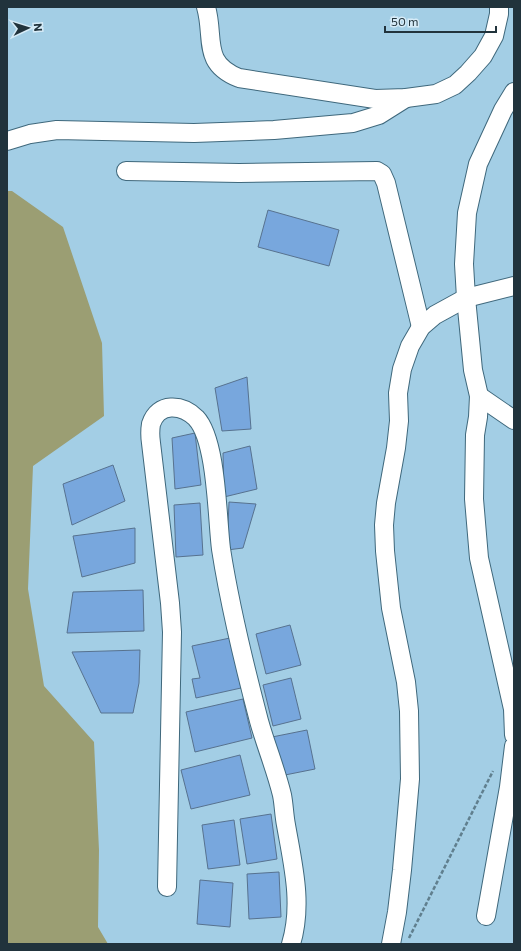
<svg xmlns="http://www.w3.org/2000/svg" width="521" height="951" viewBox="0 0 521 951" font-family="Commissioner,sans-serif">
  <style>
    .green { fill: #9b9e73 }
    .building { fill: #78a7dd; stroke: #57728f }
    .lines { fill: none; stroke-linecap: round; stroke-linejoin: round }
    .minor-casing { stroke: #3f687c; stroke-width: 20 }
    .path { stroke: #607f8e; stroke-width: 2.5; stroke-dasharray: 4 2; stroke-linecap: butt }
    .minor { stroke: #fff; stroke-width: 18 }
  </style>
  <rect width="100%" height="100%" fill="#a3cee5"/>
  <path class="green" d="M7,191h5l51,36 39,116 2,73 -71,50 -5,123 16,97 50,56 5,108 -1,77 10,17h-101z"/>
  <g class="building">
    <path d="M268,210l71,20 -10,36 -71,-19z"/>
    <path d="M247,377l4,52 -29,2 -7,-43z"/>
    <path d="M195,433l6,52 -26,4 -3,-51z"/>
    <path d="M250,446l7,43 -33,8 -1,-44z"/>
    <path d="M113,465l12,36 -53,24 -9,-41z"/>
    <path d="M229,502l27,2 -13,44 -16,2z"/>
    <path d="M200,503l3,52 -27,2 -2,-52z"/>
    <path d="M135,528v35l-53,14 -9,-41z"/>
    <path d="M143,590l1,41 -77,2 6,-41z"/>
    <path d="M290,625l11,40 -35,9 -10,-40z"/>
    <path d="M230,638l11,50 -45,10 -4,-19 8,-1 -8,-32z"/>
    <path d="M140,650l-1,33 -6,30h-32l-29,-61z"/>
    <path d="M291,678l10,41 -28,7 -10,-41z"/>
    <path d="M243,699l9,39 -57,14 -9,-40z"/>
    <path d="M307,730l8,39 -35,7 -8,-39z"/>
    <path d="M240,755l10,40 -59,14 -10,-39z"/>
    <path d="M271,814l6,45 -30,5 -7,-45z"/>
    <path d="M234,820l6,45 -32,4 -6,-44z"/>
    <path d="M279,872l2,45 -32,2 -2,-45z"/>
    <path d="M200,880l33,3 -3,44 -33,-3z"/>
  </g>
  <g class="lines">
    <defs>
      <g id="minor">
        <path d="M206,7c9,31 -5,56 33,71l136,21 31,-1 30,-4 19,-9 13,-12 15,-17 11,-20 5,-22v-7"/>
        <path d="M514,92l-11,18 -25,54 -11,49 -3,51 2,34 7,72 6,26 -1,21 -3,18 -1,64 5,59 34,151 1,26"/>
        <path d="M7,141l23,-7 27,-4 137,3 80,-3 79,-7 26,-8 27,-17"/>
        <path d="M126,171l113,2 138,-2 5,3 4,9 35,144"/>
        <path d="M479,396l35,24"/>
        <path d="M167,887l5,-255 -2,-29 -19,-160c-1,-7 -1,-13 0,-19 7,-22 31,-20 45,-6 21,22 21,100 25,131 9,58 23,115 38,172 7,25 17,49 23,74 2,10 2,20 4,30 7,40 17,79 5,119"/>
        <path d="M486,916l23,-129 5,-41"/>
        <path d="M391,944l6,-32 5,-42 8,-91 -1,-68 -3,-29 -15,-74 -6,-57 -1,-26 2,-22 10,-55 3,-27 -1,-28 4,-24 8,-23 11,-19 14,-12 31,-17 48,-12"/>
      </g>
    </defs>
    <use href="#minor" class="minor-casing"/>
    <path class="path" d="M409,938l84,-167"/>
    <use href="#minor" class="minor"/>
  </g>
  <rect width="521" height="951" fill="none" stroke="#21333c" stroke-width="16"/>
  <g transform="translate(28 28) rotate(86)" stroke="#d6ebf7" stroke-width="3" paint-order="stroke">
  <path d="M0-3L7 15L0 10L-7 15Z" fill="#21333c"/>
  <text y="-6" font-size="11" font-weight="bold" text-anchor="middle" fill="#21333c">N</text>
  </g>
  <path d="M385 26v6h111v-6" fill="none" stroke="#21333c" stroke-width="2"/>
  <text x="391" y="26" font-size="12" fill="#21333c" stroke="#d6ebf7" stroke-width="3" paint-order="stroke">50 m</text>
</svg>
